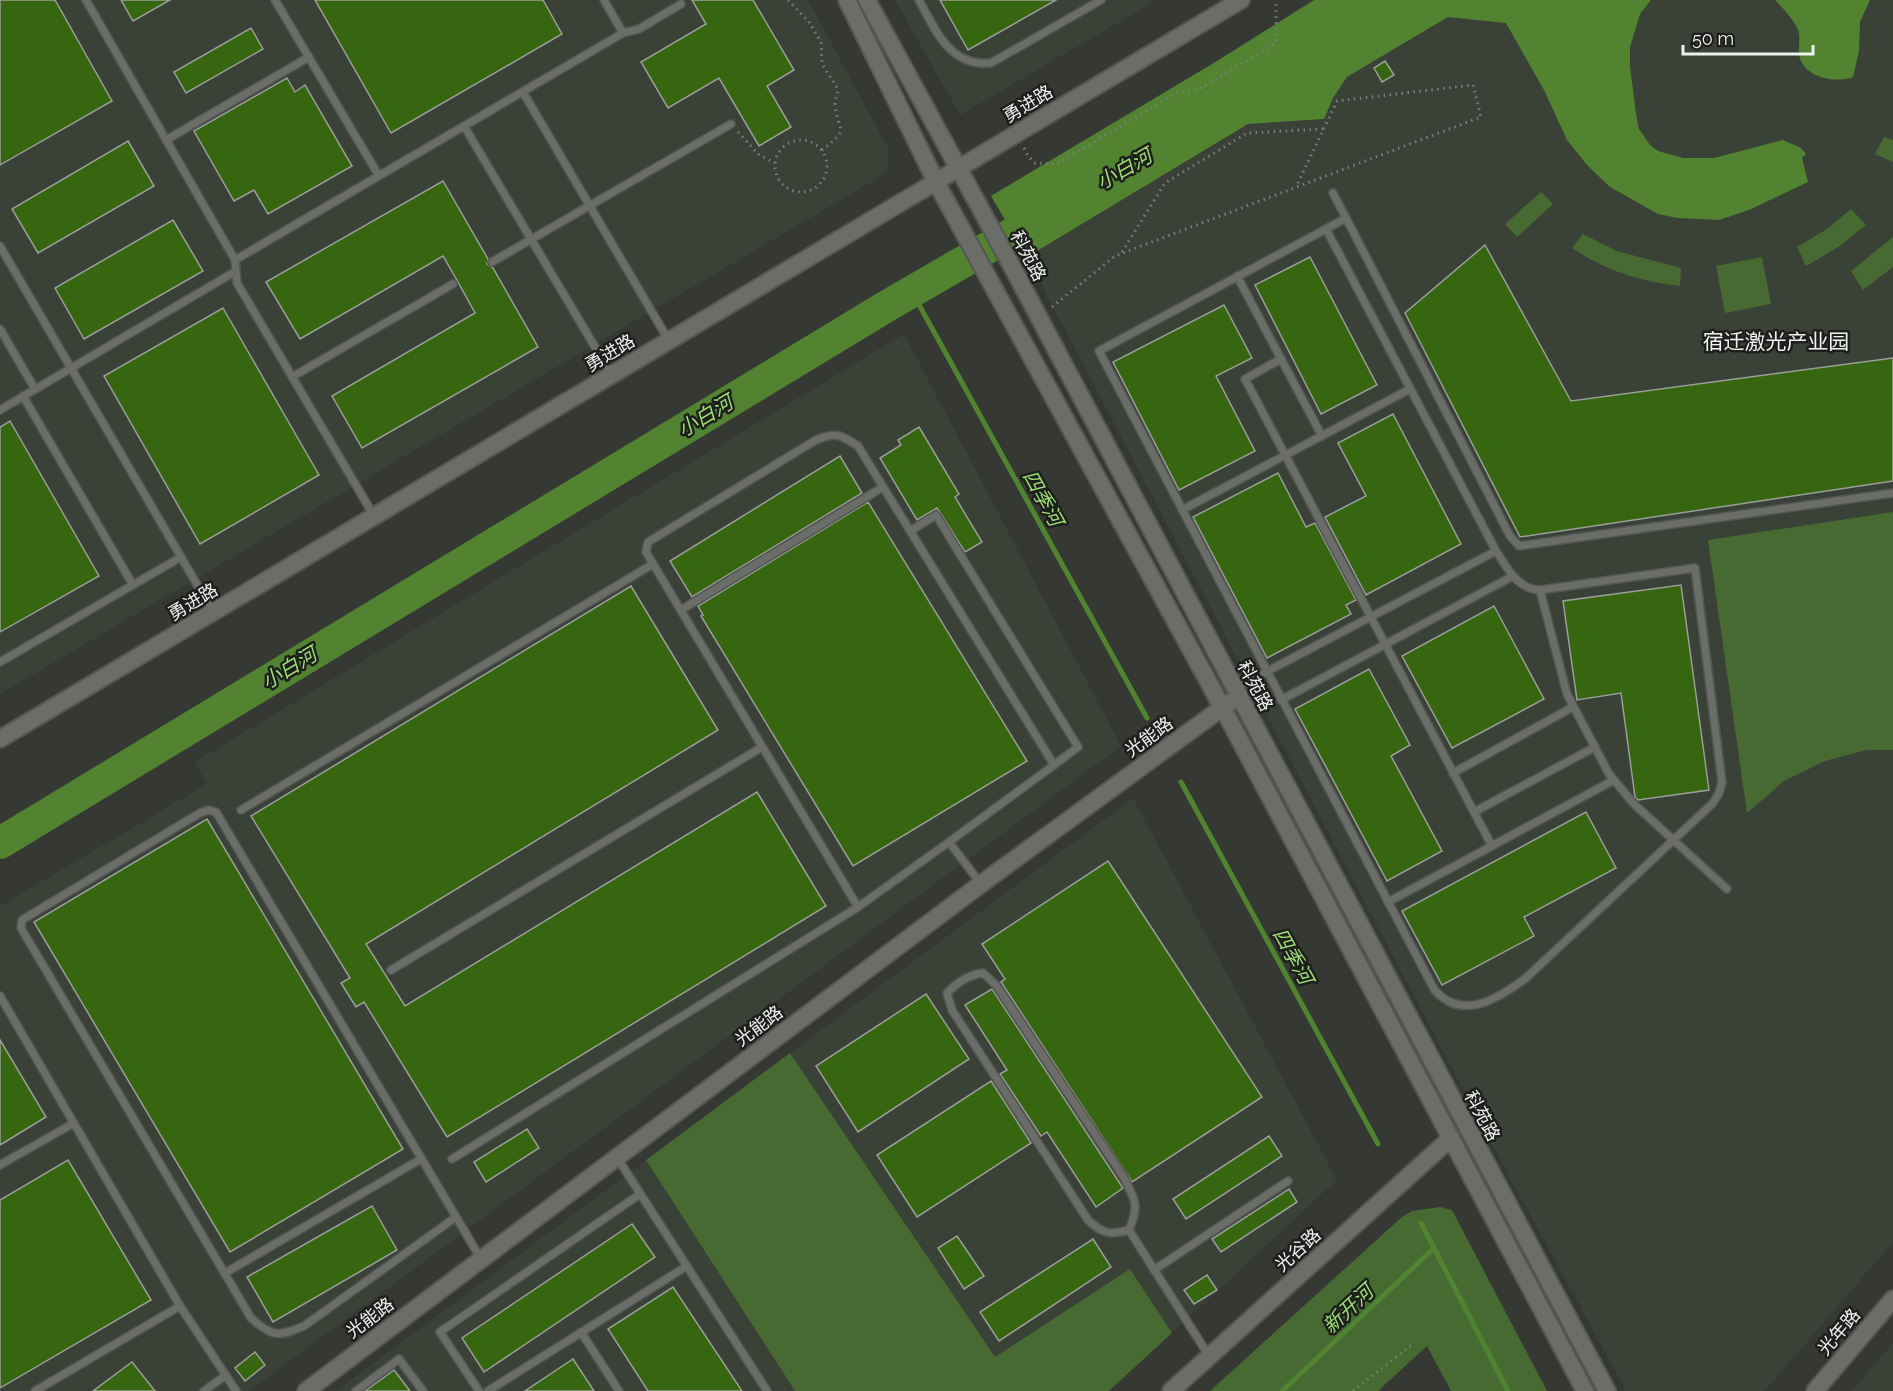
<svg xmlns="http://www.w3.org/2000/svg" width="1893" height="1391" viewBox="0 0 1893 1391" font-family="Raleway,'Noto Sans SC',sans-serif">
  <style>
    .built { fill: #3a4137 }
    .green { fill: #466a31 }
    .water { fill: #518331 }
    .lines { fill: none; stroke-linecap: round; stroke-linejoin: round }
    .stream { stroke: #518331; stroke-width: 5 }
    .river { stroke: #518331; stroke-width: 32 }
    .building { fill: #36660f; stroke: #9b9e9a; stroke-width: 1.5 }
    .service-casing { stroke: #545653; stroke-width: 10 }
    .tertiary-casing { stroke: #545653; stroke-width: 20 }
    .path { stroke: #7c7e7b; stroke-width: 3; stroke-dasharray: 1.5 4.5; stroke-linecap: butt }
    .service { stroke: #6a6d68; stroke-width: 7 }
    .tertiary { stroke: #6a6d68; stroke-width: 16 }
    .labels { text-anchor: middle; stroke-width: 5; stroke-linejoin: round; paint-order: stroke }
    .street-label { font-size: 18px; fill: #eff1ef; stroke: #1e1f1d }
    .water-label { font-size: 20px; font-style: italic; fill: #9ce075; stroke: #1e1f1d }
    .quarter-label { font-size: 21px; fill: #eff1ef; stroke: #1e1f1d }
  </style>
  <rect width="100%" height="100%" fill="#363834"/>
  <g class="built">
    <path d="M0,0h808l80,148 1,21 -11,9 -878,516z"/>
    <path d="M895,0h262l-197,115z"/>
    <path d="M1481,0h412v1242l-128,149h-139l-138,-254 -461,-880 221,-133 76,-5 9,-21 14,-21 101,-60z"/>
    <path d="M904,334l217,412 -872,645h-249v-485l207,-122 -12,-22z"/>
    <path d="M1133,798l204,382 -228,211h-773z"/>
    <path d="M1893,1342v49h-41z"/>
  </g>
  <g class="green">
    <path d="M1884,137l9,3v22l-18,-8z"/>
    <path d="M1541,192l12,12 -36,33 -12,-13z"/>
    <path d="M1851,209l15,16 -26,21 -34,20 -9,-19 30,-18z"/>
    <path d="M1583,234l34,17 64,17 -1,18c-42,-5 -73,-15 -108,-38z"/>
    <path d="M1893,237v30l-30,23 -12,-19z"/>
    <path d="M1762,257l9,47 -46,9 -9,-47z"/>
    <path d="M1893,512v238h-27l-41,11 -41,20 -37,32 -39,-273z"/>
    <path d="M790,1053l205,304 135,-88 42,64 -63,58h-314l-149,-231z"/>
    <path d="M1440,1207l12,3 95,181h-96l-24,-45 -49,45h-168l193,-175 9,-5z"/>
  </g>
  <g class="water">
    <path d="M1314,0h337l-11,14 -10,33v19l6,48 3,15 11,16 8,6 25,7h31l69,-18 18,8 5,6 -4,4 6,24 -59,28 -30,10 -42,-2 -19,-4 -48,-27 -23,-22 -20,-25 -22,-48 -39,-69 -58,-6 -101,60 -14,21 -9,21 -76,5 -221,133 -36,-61 226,-135z"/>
    <path d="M1775,0h95l-10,22 -1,29 -6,26c-19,7 -51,0 -54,-23 -1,-8 2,-17 -1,-24 -5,-12 -15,-21 -23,-30z"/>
  </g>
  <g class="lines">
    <g class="stream">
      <path d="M912,292l235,426"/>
      <path d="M1181,782l197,362"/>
      <path d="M1421,1223l87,168"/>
      <path d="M1282,1391l152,-143"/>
    </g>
    <path class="river" d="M0,843l887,-537 164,-95"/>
  </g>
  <g class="building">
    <path d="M0,0h55l57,101 -112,64z"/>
    <path d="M121,0h49l-37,21z"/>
    <path d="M315,0h228l19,34 -171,99z"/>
    <path d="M692,0h61l41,70 -27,16 24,41 -32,19 -40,-68 -51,30 -27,-46 65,-38z"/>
    <path d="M940,0h116l-88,50z"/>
    <path d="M251,28l12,21 -77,44 -12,-21z"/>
    <path d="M1385,61l9,14 -12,7 -8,-14z"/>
    <path d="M287,78l8,14 10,-7 47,81 -84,48 -14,-24 -20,11 -40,-70z"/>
    <path d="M128,141l26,45 -116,67 -26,-44z"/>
    <path d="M443,181l45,78 -1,5 6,4 45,79 -176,101 -30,-52 143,-83 -17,-31 -15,-26 -143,83 -34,-57z"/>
    <path d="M173,220l30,51 -119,68 -29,-51z"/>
    <path d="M1485,245l86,156 322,-43v123l-373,56 -115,-224z"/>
    <path d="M1310,257l67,128 -56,29 -66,-129z"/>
    <path d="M1224,305l28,53 -36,18 39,75 -76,39 -66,-128z"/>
    <path d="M223,308l96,167 -119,69 -96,-168z"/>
    <path d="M1393,414l68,130 -95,51 -41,-78 41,-21 -28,-53z"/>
    <path d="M10,421l89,155 -99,56v-205z"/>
    <path d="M919,427l40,67 -4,3 27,45 -17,10 -28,-44 -20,12 -37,-62 21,-13 -3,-5z"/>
    <path d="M840,456l22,37 -170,104 -22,-36z"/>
    <path d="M1278,473l28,54 9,-4 41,77 -10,5 5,9 -84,44 -74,-141z"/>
    <path d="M868,502l159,259 -174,105 -152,-250 2,-1 -5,-9z"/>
    <path d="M1681,585l28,205 -71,10 -3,-3 -14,-104 -44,7 -14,-99z"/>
    <path d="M631,586l87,144 -352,214 39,62 352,-214 69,114 -379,231 -83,-135 -8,5 -15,-24 9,-5 -99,-162z"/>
    <path d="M1494,606l50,93 -92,49 -50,-92z"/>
    <path d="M1369,669l41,76 -19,11 51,95 -55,30 -92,-172z"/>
    <path d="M1586,812l30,56 -92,49 10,19 -92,49 -40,-74z"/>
    <path d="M207,819l196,330 -173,103 -196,-330z"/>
    <path d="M1108,861l154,236 -130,85 -131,-200 4,-3 -23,-35z"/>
    <path d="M992,989l131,199 -27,19 -49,-75 -6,4 -41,-62 7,-4 -42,-65z"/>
    <path d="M926,994l43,65 -111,73 -42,-66z"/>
    <path d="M0,1040l46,77 -46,28z"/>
    <path d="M991,1081l40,62 -114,74 -40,-62z"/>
    <path d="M527,1129l12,19 -53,34 -12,-20z"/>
    <path d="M1269,1136l13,20 -96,63 -13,-20z"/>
    <path d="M68,1160l83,140 -151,88v-188z"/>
    <path d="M1289,1189l8,13 -76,50 -9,-13z"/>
    <path d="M372,1206l25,44 -124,72 -26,-45z"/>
    <path d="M632,1224l23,33 -171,115 -22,-34z"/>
    <path d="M957,1236l27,40 -20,13 -26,-41z"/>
    <path d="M1093,1239l18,28 -112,74 -19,-29z"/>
    <path d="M1207,1275l10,15 -23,14 -10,-14z"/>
    <path d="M673,1287l69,104h-94l-40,-62z"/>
    <path d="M255,1352l10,13 -20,16 -10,-13z"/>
    <path d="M573,1359l21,32h-69z"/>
    <path d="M132,1362l23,29h-62z"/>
    <path d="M394,1370l16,21h-45z"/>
  </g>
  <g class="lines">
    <defs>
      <g id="service">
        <path d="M86,0l149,260 2,23 137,233"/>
        <path d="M275,0l104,176"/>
        <path d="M604,0l19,33"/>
        <path d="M919,0c17,31 31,67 72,63l110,-63"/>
        <path d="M523,92l146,249"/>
        <path d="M464,126l147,248"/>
        <path d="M166,140l143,-83"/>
        <path d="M1333,193l13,25"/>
        <path d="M1326,229l20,-11 164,318 9,10 374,-53"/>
        <path d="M0,246l213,366"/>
        <path d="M235,260l388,-227 16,-4 42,-25"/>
        <path d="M492,262l239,-138"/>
        <path d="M1237,276l85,160"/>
        <path d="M0,329l35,60"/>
        <path d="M1281,359l-36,20 247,467"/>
        <path d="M292,377l161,-93"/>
        <path d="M23,396l110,189"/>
        <path d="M0,410l236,-139"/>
        <path d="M1182,510l228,-121"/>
        <path d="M910,531l26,-16 142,232 -24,18"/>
        <path d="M1540,590l27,104 42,80 25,30 93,85"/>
        <path d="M681,610l202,-123"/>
        <path d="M0,662l181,-105"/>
        <path d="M1236,688l30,-16 230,-121 -170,-322 -227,122 335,638c27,33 64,10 92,-11l187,-175 6,-10 3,-11 -27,-214 -155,22c-23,-1 -32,-21 -44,-39"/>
        <path d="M1281,700l232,-124"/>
        <path d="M1453,773l120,-66"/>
        <path d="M241,810l412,-246"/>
        <path d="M1474,812l121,-65"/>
        <path d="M949,842l-91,65 -212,-355 2,-10 168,-102c20,-8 24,-6 42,6l196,319 -105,77 32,42"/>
        <path d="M1388,902l226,-122"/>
        <path d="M391,970l371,-223"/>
        <path d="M0,996l180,310 56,85"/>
        <path d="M452,1159l406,-252"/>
        <path d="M618,1159l149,232"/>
        <path d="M0,1165l74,-42"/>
        <path d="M456,1217l-152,109c-25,11 -32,11 -53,-8l-230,-390 1,-8 178,-107 8,-3 8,2 265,447"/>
        <path d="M1129,1230c-19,5 -26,4 -41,-10l-136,-210 -5,-17c11,-11 21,-18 36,-20l13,12 127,191c12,24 17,28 6,54l80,126"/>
        <path d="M1154,1270l134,-89"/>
        <path d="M225,1273l196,-114"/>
        <path d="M581,1332l38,59"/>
        <path d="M35,1391l145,-85"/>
        <path d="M204,1391l22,-16"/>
        <path d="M356,1391l43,-32 24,32"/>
        <path d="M479,1391l-39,-59 200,-138"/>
        <path d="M488,1391l199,-125"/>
      </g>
      <g id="tertiary">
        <path d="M847,0l89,182 291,534 358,675"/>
        <path d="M867,0l149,274 591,1117"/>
        <path d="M0,739l1241,-739"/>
        <path d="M306,1391l675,-507 249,-182"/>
        <path d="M1171,1391l280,-253"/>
        <path d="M1815,1391l78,-92"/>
      </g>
    </defs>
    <use href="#service" class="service-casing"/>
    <use href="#tertiary" class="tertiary-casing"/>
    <g class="path">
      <path d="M788,0l21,22 12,20 1,22 16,25c0,6 -3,9 -3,15 2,28 17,23 -13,46"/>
      <path d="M738,132l20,22 17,9"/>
      <circle cx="801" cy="166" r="26"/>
      <path d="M1024,148l4,8 7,7 22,1 119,-71 22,-3 78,-47v-43"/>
      <path d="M1122,252l43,-69 82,-50 77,-4"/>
      <path d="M1052,307l63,-51 366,-139 -8,-32 -136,16 -41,86"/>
      <path d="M1353,1391l61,-48"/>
    </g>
    <use href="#service" class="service"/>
    <use href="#tertiary" class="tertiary"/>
  </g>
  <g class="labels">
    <g class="street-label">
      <text transform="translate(1028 104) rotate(-31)" y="6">勇进路</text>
      <text transform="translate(1028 256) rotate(62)" y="6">科苑路</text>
      <text transform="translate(610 353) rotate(-31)" y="6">勇进路</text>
      <text transform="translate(193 602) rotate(-31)" y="6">勇进路</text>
      <text transform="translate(1255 686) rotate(62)" y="6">科苑路</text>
      <text transform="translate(1149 737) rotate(-36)" y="6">光能路</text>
      <text transform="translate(759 1026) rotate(-37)" y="6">光能路</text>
      <text transform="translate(1482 1116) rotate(62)" y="6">科苑路</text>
      <text transform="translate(1298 1250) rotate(-42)" y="6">光谷路</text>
      <text transform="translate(370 1318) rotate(-37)" y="6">光能路</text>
      <text transform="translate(1839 1332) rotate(-50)" y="6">光年路</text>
    </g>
    <g class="water-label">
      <text transform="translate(1124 169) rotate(-30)" y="7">小白河</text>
      <text transform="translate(705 416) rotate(-31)" y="7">小白河</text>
      <text transform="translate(1043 498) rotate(61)" y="7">四季河</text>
      <text transform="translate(289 668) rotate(-31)" y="7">小白河</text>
      <text transform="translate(1293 956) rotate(61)" y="7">四季河</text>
      <text transform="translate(1348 1309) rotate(-43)" y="7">新开河</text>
    </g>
    <g class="quarter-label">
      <text x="1776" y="349">宿迁激光产业园</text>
    </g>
  </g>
  <path d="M1683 45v9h130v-9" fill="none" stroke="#eff1ef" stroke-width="3"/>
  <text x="1692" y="45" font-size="18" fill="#eff1ef" stroke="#1e1f1d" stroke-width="4.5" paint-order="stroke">50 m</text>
</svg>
